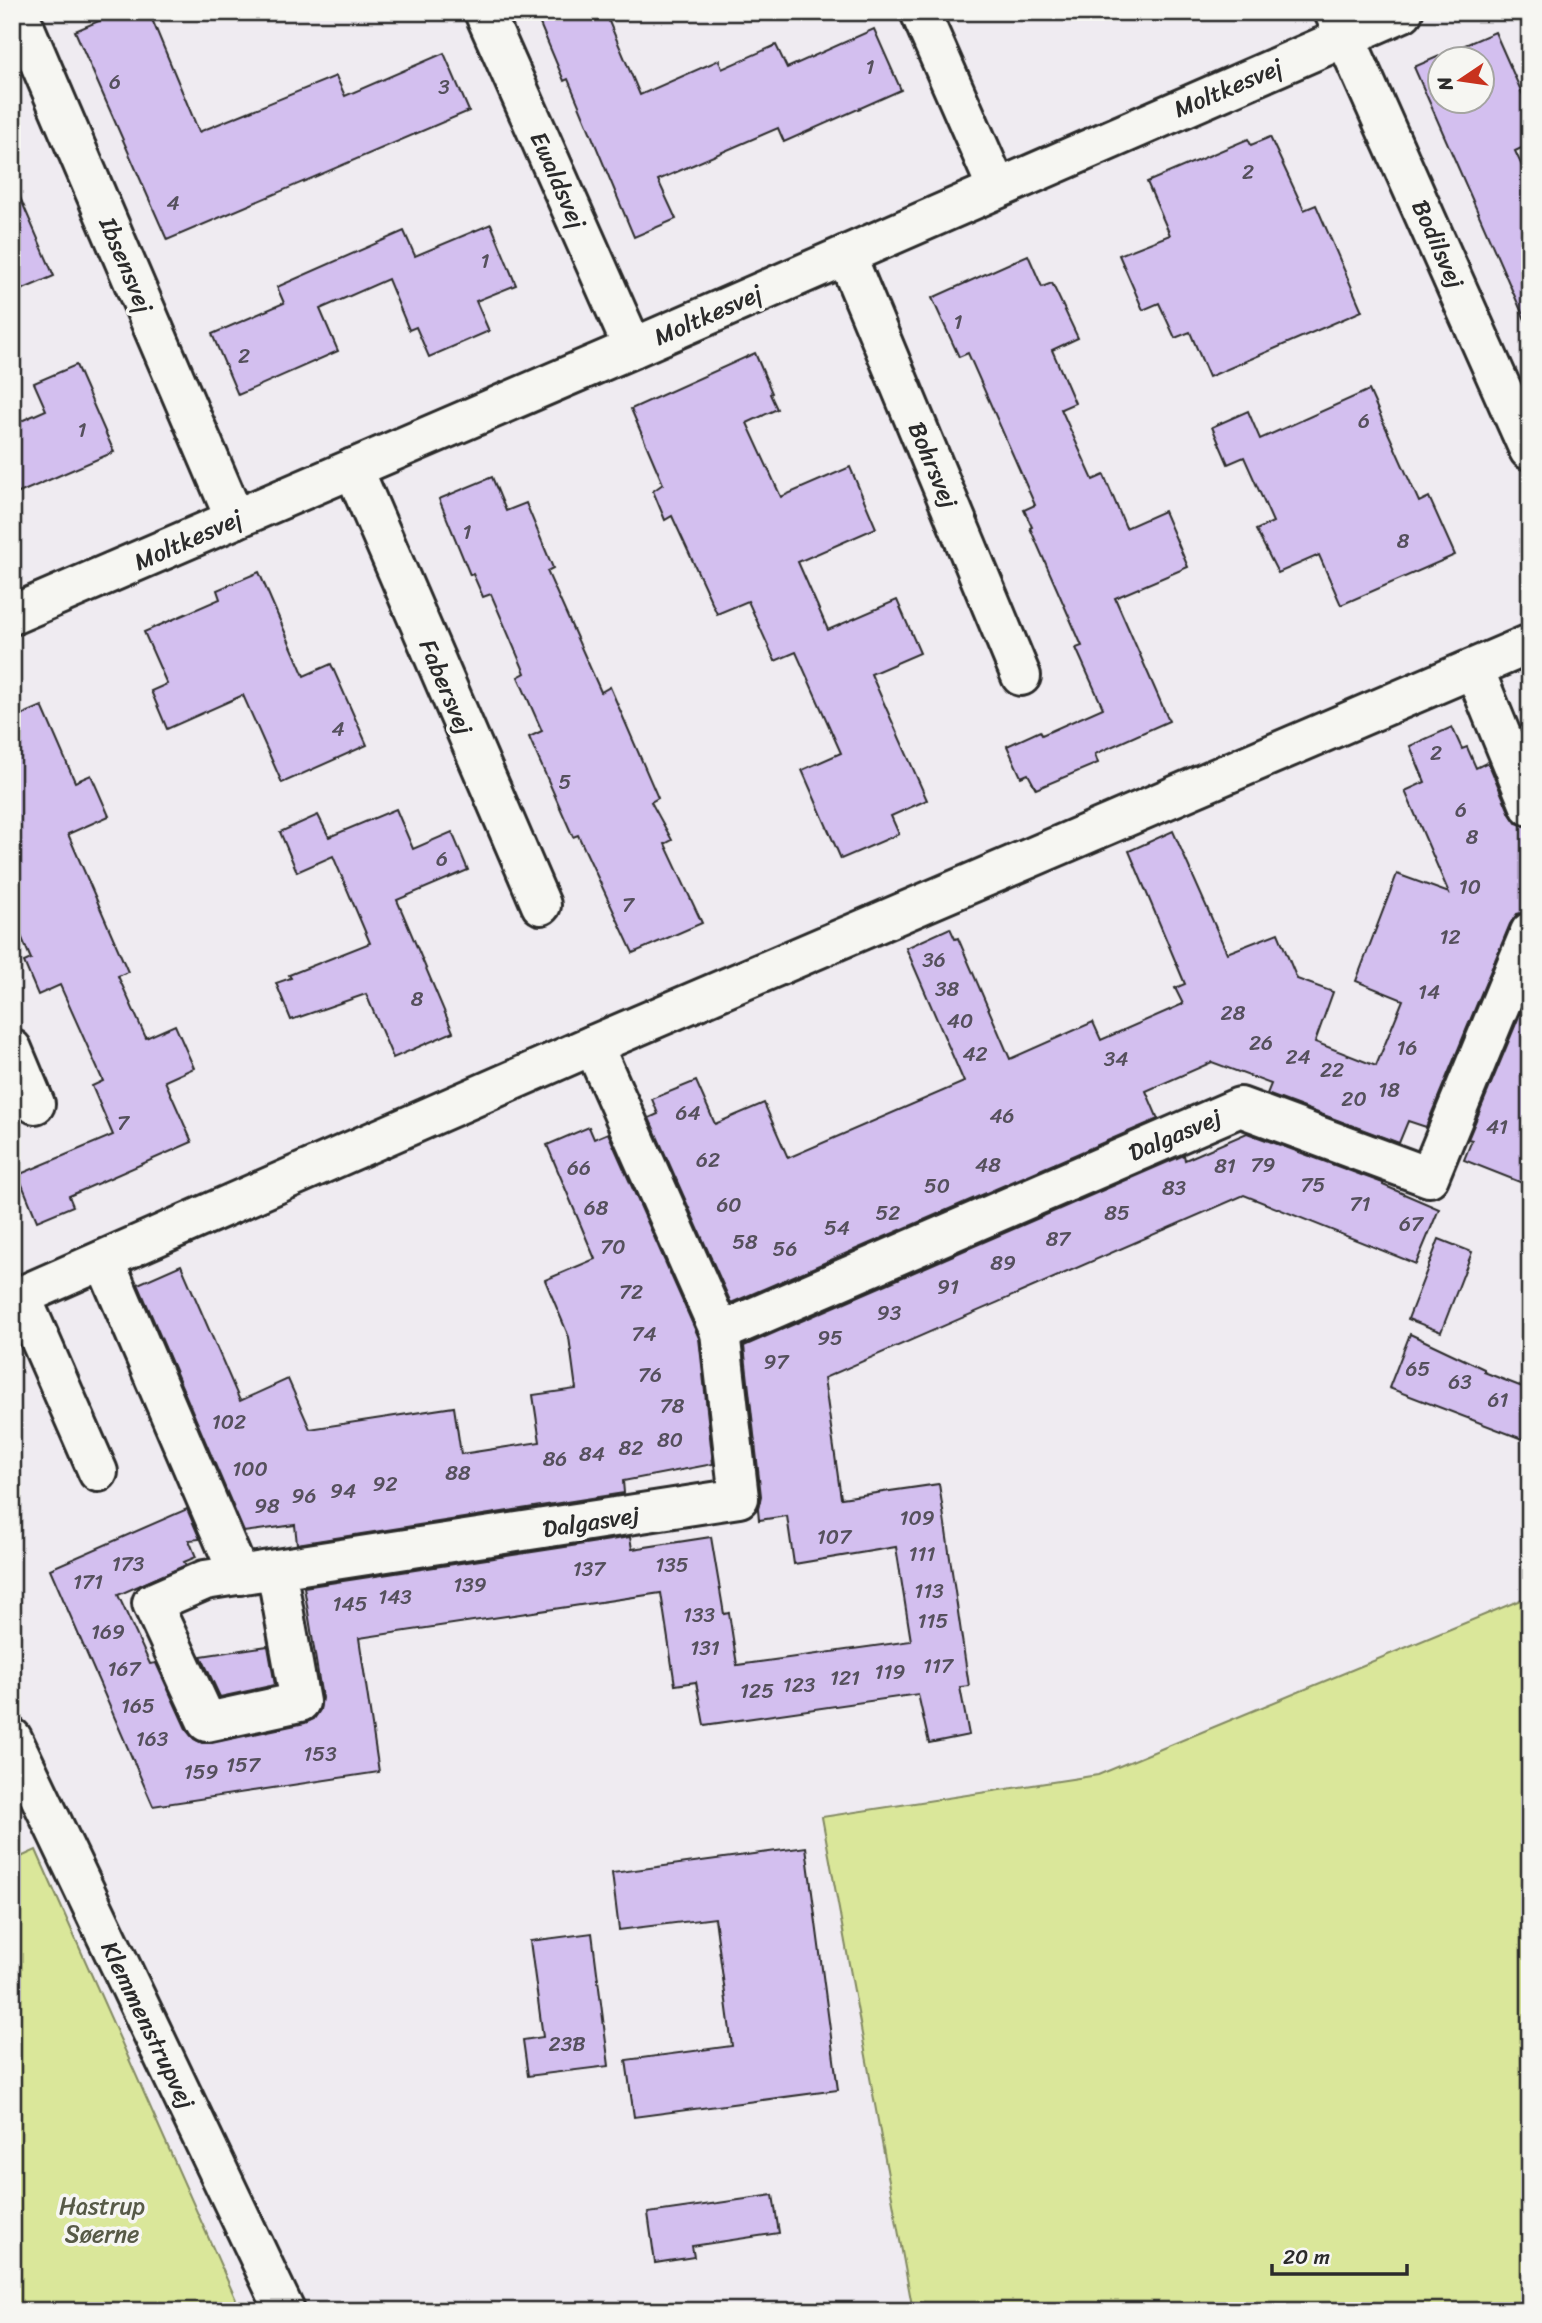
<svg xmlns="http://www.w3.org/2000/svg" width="1542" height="2323" viewBox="0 0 1542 2323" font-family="Sriracha,sans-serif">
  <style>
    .green { fill: #dae79a; stroke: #828962; stroke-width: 2 }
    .building { fill: #d3bfef; stroke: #2b2b2b; stroke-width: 2; fill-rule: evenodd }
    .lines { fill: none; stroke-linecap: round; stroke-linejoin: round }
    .minor-casing { stroke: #2b2b2b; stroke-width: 44 }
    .minor { stroke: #f6f6f2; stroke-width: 38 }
    .labels { text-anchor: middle; stroke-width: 7; stroke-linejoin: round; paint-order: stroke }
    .number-label { font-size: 21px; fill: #55505c }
    .street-label { font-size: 24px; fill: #2b2b2b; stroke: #f6f6f2 }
    .park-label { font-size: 24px; fill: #575a47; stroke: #f6f6f2 }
  </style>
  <rect width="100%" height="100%" fill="#efebf1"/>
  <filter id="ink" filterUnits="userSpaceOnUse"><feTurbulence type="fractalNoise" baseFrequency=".0143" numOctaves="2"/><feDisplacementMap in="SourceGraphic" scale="14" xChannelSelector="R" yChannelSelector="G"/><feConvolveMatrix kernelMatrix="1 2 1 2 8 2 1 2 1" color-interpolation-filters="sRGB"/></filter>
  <g filter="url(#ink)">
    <g class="green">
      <path d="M1530,1596v715h-617l-91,-494 276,-42z"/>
      <path d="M36,1850l205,461h-229v-450z"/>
    </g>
    <g class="building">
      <path d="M120,12h29l50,120 137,-56 9,20 99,-43 25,58 -302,129 -92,-209z"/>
      <path d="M535,12h70l35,83 79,-35 3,9 54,-24 11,23 87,-39 27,61 -117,52 -6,-14 -120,52 18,39 -42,18 -66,-158 -4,2z"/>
      <path d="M1495,32l35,79v33l-15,7 15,32v148l-116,-264zM1440,60h42v42h-42z"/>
      <path d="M1270,137l34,73 12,-5 46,106 -153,66 -19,-45 -15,6 -16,-35 -16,7 -24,-55 51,-20 -23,-53 101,-43 3,6z"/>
      <path d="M12,179l42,97 -42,18z"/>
      <path d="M491,224l25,61 -40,16 13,30 -60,26 -13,-30 -7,3 -21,-51 -68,30 18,42 -100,44 -26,-61 72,-31 -7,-16 127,-56 11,25z"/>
      <path d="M1028,255l14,32 10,-4 26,55 -26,12 23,53 -14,6 32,71 11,-5 22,53 38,-17 24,56 -73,31 54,123 -74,33 3,9 -62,26 -8,-15 -7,3 -14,-31 33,-15 2,4 61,-27 -27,-60 6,-2 -52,-118 2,-1 -8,-17 11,-5 -67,-152 -9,4 -27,-59z"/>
      <path d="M755,353l17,40 -2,1 7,15 -30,14 34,74 69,-30 26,61 -78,34 30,68 69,-30 23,53 -49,21 56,126 -36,16 8,18 -58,25 -39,-89 39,-17 -45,-101 -21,9 -27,-60 -31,13 -45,-98 -7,4 -12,-29 10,-7 -32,-75z"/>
      <path d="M76,365l38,87 -102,44v-71l34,-15 -12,-27z"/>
      <path d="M1369,390l50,112 10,-5 26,58 -114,50 -22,-50 -41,18 -22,-43 17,-8 -29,-65 -16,7 -16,-37 36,-16 12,28z"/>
      <path d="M492,477l14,34 20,-8 27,65 -6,3 54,121 9,-5 48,111 -7,4 21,38 -7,4 37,79 -69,30 -55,-118 -5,2 -44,-100 13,-6 -24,-54 7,-4 -34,-79 -8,3 -10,-23 -3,1 -31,-76z"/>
      <path d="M259,572l45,104 27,-12 36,81 -85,38 -39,-88 -76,34 -16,-38 16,-7 -23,-52 76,-33 -3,-9z"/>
      <path d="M42,706l33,76 16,-7 18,41 -41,18 60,138 -10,4 28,62 29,-13 19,43 -29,13 27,61 -123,54 4,10 -36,15 -19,-46 95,-40 -21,-49 11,-5 -43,-96 -22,10 -14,-33 7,-3 -19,-44v-196z"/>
      <path d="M1452,727l10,22 5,-2 9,21 12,-6 22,52 6,9 14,4v84l-13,3 -7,10 -84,203 -18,-6 -9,22 -132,-49 4,-10 -59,-22 -66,29 12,28 -427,184 -82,-185 9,-4 -6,-15 44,-18 19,43 49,-21 24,55 176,-76 -58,-134 44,-20 5,11 3,-1 52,121 83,-37 8,18 82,-36 -8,-16 10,-4 -56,-133 44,-20 54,122 51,-20 19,46 36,13 -18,50 61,24 27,-66 -47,-19 41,-107 52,19 -44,-102 20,-9 -15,-36z"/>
      <path d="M396,809l17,40 39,-17 16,38 -71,30 56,132 -60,26 -27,-64 -75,26 -15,-37 15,-5 -2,-3 81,-32 -37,-87 -36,16 -17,-40 38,-17 11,22z"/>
      <path d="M1530,990v196l-66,-26 8,-20 -4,-1z"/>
      <path d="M589,1127l5,12 14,-6 91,205 14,126 -90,17 1,12 -327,51 -2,-19 -51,7 -106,-248 43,-19 59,136 48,-22 22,50 144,-22 7,47 79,-12 -7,-47 43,-6 -7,-52 -24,-57 50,-21 -48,-114z"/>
      <path d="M1247,1133l136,50v2l56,24 -23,55 -172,-69 -420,183 17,120 98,-14 30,202 -9,1 9,48 -40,8 -11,-49 -214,31 -8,-43 -21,3 -14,-92 -302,45 20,134 -226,34 -103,-237 137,-60 13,30 -11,1 7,17 -12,5 2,3 -68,30 32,69 6,-1 31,68 7,8 8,4h10l93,-20 9,-4 6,-9 2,-12 -18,-111 326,-50 2,12 79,-12 13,77 5,-1 8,52 174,-24 -15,-94 -102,17 -7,-48 -28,4 -1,-11 3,-13 -17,-150 440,-191 1,5z"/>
      <path d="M1439,1239l33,13 -31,80 -33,-13z"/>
      <path d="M1410,1334l74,35v3l46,18v52l-141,-54z"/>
      <path d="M268,1646l7,39 -55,12 -19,-41z"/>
      <path d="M806,1847l32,243 -204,27 -8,-57 106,-14 -17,-128 -96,12 -7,-57z"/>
      <path d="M592,1933l17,133 -81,10 -5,-36 20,-3 -13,-96z"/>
      <path d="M773,2195l6,38 -87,13 2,11 -39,6 -7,-50z"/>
    </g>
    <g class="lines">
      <defs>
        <g id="minor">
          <path d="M18,12l217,507"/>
          <path d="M484,12l149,336"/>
          <path d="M920,12l77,176"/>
          <path d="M1334,12l195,438"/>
          <path d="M846,255l175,421"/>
          <path d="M353,468l188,437"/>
          <path d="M12,615l621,-267 770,-336"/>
          <path d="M1474,669l56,137"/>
          <path d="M593,1045l127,287 520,-225 189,70 101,-245"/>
          <path d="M12,1049l23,55"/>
          <path d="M104,1260l135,315"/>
          <path d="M98,1472l-77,-176 572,-251 937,-401"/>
          <path d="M276,1569l-71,11 -53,23 55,119 93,-20 -24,-133 463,-71 -19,-166"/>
          <path d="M12,1738l273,573"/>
        </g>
      </defs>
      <use href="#minor" class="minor-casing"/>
      <use href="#minor" class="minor"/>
    </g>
  </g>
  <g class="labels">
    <g class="number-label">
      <text x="870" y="74">1</text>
      <text x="115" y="89">6</text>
      <text x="444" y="94">3</text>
      <text x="1248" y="179">2</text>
      <text x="173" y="210">4</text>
      <text x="485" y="268">1</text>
      <text x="958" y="329">1</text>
      <text x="244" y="363">2</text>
      <text x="1364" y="428">6</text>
      <text x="82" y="437">1</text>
      <text x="467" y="539">1</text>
      <text x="1403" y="548">8</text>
      <text x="338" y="736">4</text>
      <text x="1436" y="760">2</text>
      <text x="565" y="789">5</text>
      <text x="1461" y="817">6</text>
      <text x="1472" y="844">8</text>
      <text x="442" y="866">6</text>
      <text x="1470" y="894">10</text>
      <text x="628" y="912">7</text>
      <text x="1450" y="944">12</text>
      <text x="934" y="967">36</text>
      <text x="947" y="996">38</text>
      <text x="1429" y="999">14</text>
      <text x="417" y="1006">8</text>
      <text x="1233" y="1020">28</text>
      <text x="960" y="1028">40</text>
      <text x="1261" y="1050">26</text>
      <text x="1407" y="1055">16</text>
      <text x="975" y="1061">42</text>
      <text x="1298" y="1064">24</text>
      <text x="1116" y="1066">34</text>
      <text x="1332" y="1077">22</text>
      <text x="1389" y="1097">18</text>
      <text x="1354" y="1106">20</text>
      <text x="688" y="1120">64</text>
      <text x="1002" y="1123">46</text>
      <text x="123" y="1130">7</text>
      <text x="1497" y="1134">41</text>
      <text x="708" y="1167">62</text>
      <text x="988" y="1172">48</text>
      <text x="1263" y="1172">79</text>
      <text x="1225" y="1173">81</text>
      <text x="579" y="1175">66</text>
      <text x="1313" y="1192">75</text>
      <text x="937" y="1193">50</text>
      <text x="1174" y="1195">83</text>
      <text x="1360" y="1211">71</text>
      <text x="729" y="1212">60</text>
      <text x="596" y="1215">68</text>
      <text x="888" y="1220">52</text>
      <text x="1117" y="1220">85</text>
      <text x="1411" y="1231">67</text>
      <text x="837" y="1235">54</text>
      <text x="1058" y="1246">87</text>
      <text x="745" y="1249">58</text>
      <text x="613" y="1254">70</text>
      <text x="785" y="1256">56</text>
      <text x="1003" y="1270">89</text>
      <text x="948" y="1294">91</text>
      <text x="631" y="1299">72</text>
      <text x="889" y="1320">93</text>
      <text x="644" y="1341">74</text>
      <text x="830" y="1345">95</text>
      <text x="776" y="1369">97</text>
      <text x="1418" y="1376">65</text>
      <text x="650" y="1382">76</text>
      <text x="1460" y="1389">63</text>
      <text x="1498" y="1407">61</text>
      <text x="672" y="1413">78</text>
      <text x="229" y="1429">102</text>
      <text x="670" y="1447">80</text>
      <text x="631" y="1455">82</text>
      <text x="592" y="1461">84</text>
      <text x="555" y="1466">86</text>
      <text x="250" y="1476">100</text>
      <text x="458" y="1480">88</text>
      <text x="385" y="1491">92</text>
      <text x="343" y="1498">94</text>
      <text x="304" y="1503">96</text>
      <text x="267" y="1513">98</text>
      <text x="917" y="1525">109</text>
      <text x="834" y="1544">107</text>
      <text x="922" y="1561">111</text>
      <text x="128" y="1571">173</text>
      <text x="672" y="1572">135</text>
      <text x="589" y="1576">137</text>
      <text x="88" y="1589">171</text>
      <text x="470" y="1592">139</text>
      <text x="929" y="1598">113</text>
      <text x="395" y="1604">143</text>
      <text x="350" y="1611">145</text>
      <text x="699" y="1622">133</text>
      <text x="933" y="1628">115</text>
      <text x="108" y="1639">169</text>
      <text x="705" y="1655">131</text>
      <text x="938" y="1673">117</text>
      <text x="124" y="1676">167</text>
      <text x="890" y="1679">119</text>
      <text x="845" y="1685">121</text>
      <text x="799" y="1692">123</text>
      <text x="757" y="1698">125</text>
      <text x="138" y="1713">165</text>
      <text x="152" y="1746">163</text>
      <text x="320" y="1761">153</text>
      <text x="243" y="1772">157</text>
      <text x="201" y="1779">159</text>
      <text x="567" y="2051">23B</text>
    </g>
    <g class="street-label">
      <text transform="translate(1228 88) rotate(-23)" y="8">Moltkesvej</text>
      <text transform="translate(558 180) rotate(66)" y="8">Ewaldsvej</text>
      <text transform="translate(1438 244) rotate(66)" y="8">Bodilsvej</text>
      <text transform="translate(126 265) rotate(67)" y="8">Ibsensvej</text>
      <text transform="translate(708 315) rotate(-24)" y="8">Moltkesvej</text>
      <text transform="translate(933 465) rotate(67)" y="8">Bohrsvej</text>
      <text transform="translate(188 540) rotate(-24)" y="8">Moltkesvej</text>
      <text transform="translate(446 687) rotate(67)" y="8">Fabersvej</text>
      <text transform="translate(1175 1135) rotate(-23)" y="8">Dalgasvej</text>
      <text transform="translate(591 1522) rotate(-9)" y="8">Dalgasvej</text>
      <text transform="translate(148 2025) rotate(64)" y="8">Klemmenstrupvej</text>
    </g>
    <g class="park-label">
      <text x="102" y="2214">Hastrup<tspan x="102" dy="28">Søerne</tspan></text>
    </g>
  </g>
  <rect width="1542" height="2323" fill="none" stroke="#f6f6f2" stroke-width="42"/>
  <rect x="21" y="21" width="1500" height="2281" fill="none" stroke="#2b2b2b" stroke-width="2.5" filter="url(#ink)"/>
  <g transform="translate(1461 80) rotate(257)"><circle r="33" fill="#f6f6f2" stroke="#a5a5a2" stroke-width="2"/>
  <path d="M0-5L12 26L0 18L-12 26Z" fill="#c8321e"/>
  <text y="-10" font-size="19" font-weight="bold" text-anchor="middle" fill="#2b2b2b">N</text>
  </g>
  <path d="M1272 2264v10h135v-10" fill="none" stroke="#2b2b2b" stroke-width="3.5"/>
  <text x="1283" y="2264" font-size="21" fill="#2b2b2b" stroke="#f6f6f2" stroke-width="5" paint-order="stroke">20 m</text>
</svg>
